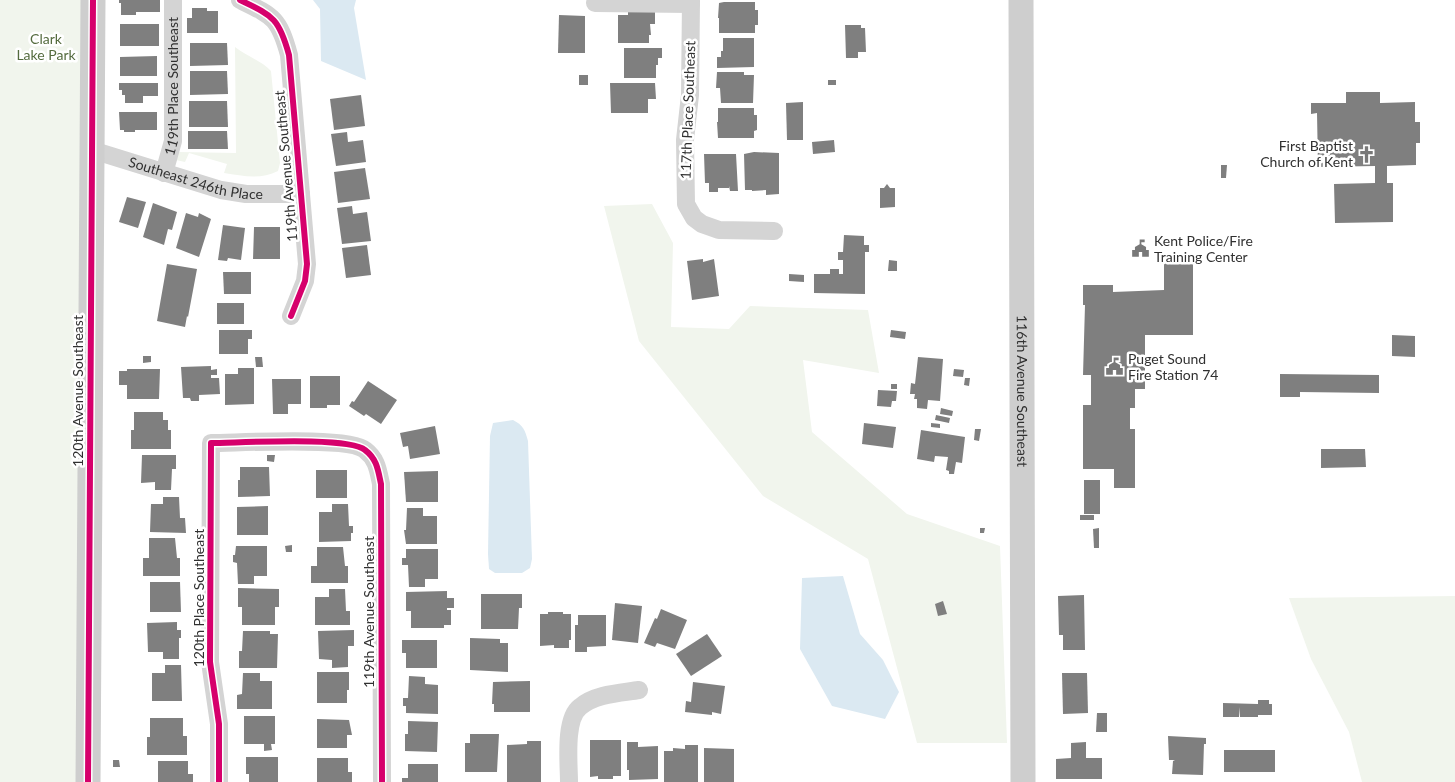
<svg xmlns="http://www.w3.org/2000/svg" width="1455" height="782" viewBox="0 0 1455 782" font-family="Lato,sans-serif">
  <style>
    .green { fill: #f1f5ed }
    .water { fill: #dbe9f2 }
    .building { fill: #7f7f7f }
    .lines { fill: none; stroke-linecap: round; stroke-linejoin: round }
    .street { stroke: #d4d4d4; stroke-width: 18 }
    .secondary { stroke: #cecece; stroke-width: 25 }
    .cycleway-casing { stroke: #fff; stroke-width: 9 }
    .cycleway { stroke: #d6006c; stroke-width: 6 }
    .labels { text-anchor: middle; stroke-width: 5; stroke-linejoin: round; paint-order: stroke }
    .park-label { font-size: 14px; fill: #546b3e; stroke: #fff }
    .street-label { font-size: 14px; fill: #303030; stroke: #fff }
    .poi-label { font-size: 14px; fill: #303030; stroke: #fff; text-anchor: start }
  </style>
  <rect width="100%" height="100%" fill="#fff"/>
  <g class="green">
    <path d="M0,0h93l-5,782h-88z"/>
    <path d="M235,47c11,9 27,14 36,24l9,92 -2,8c-17,9 -35,5 -54,2l3,-9 -38,-11 -4,9 -9,-2 2,-8 58,1z"/>
    <path d="M652,204l21,39 -2,84 58,2 21,-23 118,4 11,63 -76,-13 9,72 95,82 93,32 7,197h-90l-49,-184 -105,-63 -124,-155 -35,-135z"/>
    <path d="M1455,596v186h-93l-13,-50 -38,-73 -22,-61z"/>
  </g>
  <g class="water">
    <path d="M313,0h43l-2,8 12,72 -45,-19 -1,-52z"/>
    <path d="M513,420c10,5 12,10 15,21l4,118 -2,9 -8,5h-27l-6,-4 -1,-15 2,-118 3,-13z"/>
    <path d="M843,576l17,58 23,26 16,32 -14,27 -53,-13 -32,-57 2,-71z"/>
  </g>
  <g class="building">
    <path d="M119,0h41v12h-24v3h-15v-12h-2z"/>
    <path d="M724,2h31v8h3v15h-3v8h-36v-15h-1l1,-15z"/>
    <path d="M192,8h15v3h11v22h-31v-15h5z"/>
    <path d="M628,12h27v12h-5l1,11h-2v8h-31v-28h10z"/>
    <path d="M559,15l26,1v37h-27z"/>
    <rect x="120" y="24" width="39" height="22"/>
    <path d="M845,25h16v3h4l1,24h-8v6h-12z"/>
    <path d="M723,38h31v29l-37,1v-11h4v-6h2z"/>
    <path d="M190,43h37l1,22 -38,1z"/>
    <path d="M624,48h38v10h-4v7h-2v13h-32z"/>
    <path d="M157,56v20h-37v-19z"/>
    <path d="M190,71h37l1,23 -38,1z"/>
    <path d="M717,72h27v3h10l-1,28h-32l-1,-15h-4z"/>
    <rect x="579" y="75" width="9" height="10"/>
    <rect x="828" y="80" width="8" height="5"/>
    <path d="M119,83h39v13h-15v7h-18v-8h-3v-5h-3z"/>
    <path d="M610,83h45l1,16h-8v14h-37z"/>
    <path d="M1346,92h34v11l35,-1v20h5v21h-4v22l-29,1v17h6v39l-58,1 -1,-39 41,-1v-17l-57,1 -1,-54 -6,1v-11h35z"/>
    <path d="M361,95l4,31 -31,4 -4,-31z"/>
    <path d="M189,101h38l1,26h-39z"/>
    <path d="M803,102v38h-16l-1,-37z"/>
    <path d="M718,108h36v7h3v15l-3,1v7h-36l-1,-16h1z"/>
    <path d="M119,112h38v18h-22v2h-11v-2h-4z"/>
    <path d="M188,131h39l1,18h-40z"/>
    <path d="M347,132l1,10 15,-2 3,22 -30,4 -5,-32z"/>
    <path d="M834,140l1,12 -22,2 -1,-12z"/>
    <path d="M754,152l25,1v41l-13,1v-5l-14,1v-1h-7l-1,-36z"/>
    <path d="M704,154h32l2,37h-8l-1,-5v2h-11v4h-9v-9h-4z"/>
    <path d="M1221,165h6l-1,13h-5z"/>
    <path d="M365,168l5,31 -32,4 -4,-31z"/>
    <path d="M887,184l3,4h5v19l-15,1v-20h4z"/>
    <path d="M127,197l19,5 -8,26 -19,-6z"/>
    <path d="M153,203l24,9 -5,18 -4,-1 -4,16 -21,-8z"/>
    <path d="M352,206l1,8 14,-2 4,29 -29,3 -5,-36z"/>
    <path d="M186,213l12,4 1,-4 12,6 -12,38 -23,-9z"/>
    <path d="M223,225l22,3 -4,32 -13,-2 -1,3 -9,-1z"/>
    <path d="M254,227h26v32h-27z"/>
    <path d="M844,235l20,1v9h5v7h-4v42l-51,-1v-19h16v-5h9v5h4v-14h-5v-8h5z"/>
    <path d="M367,245l4,30 -25,3 -4,-30z"/>
    <path d="M1164,256h29v79h-48v54h-10v19h-5v21h5v59h-21v-19h-31v-64h8v-30h-8l2,-70h-2v-20h30v7l51,-2z"/>
    <path d="M703,259v3l11,-3 5,37 -27,4 -5,-39z"/>
    <path d="M889,260l8,1v10h-9z"/>
    <path d="M167,264l30,5 -9,48 -1,-1 -2,11 -28,-6z"/>
    <path d="M223,272h28v22h-27z"/>
    <path d="M789,274l15,1v7l-15,-1z"/>
    <rect x="217" y="303" width="27" height="21"/>
    <path d="M219,330h33v9h-4v15h-29z"/>
    <path d="M891,330l15,2 -1,7 -15,-2z"/>
    <path d="M1392,335l23,1v21l-23,-1z"/>
    <path d="M143,356h8v6l-8,1z"/>
    <path d="M255,357h7l1,10h-7z"/>
    <path d="M918,357l25,2 -3,42 -12,-1 -1,9 -10,-1v-9h-3l1,-5h-5l1,-11 4,1z"/>
    <path d="M211,366v4l6,-1v6h-6v3h8l1,16 -21,1v6h-8l-1,-3h-7l-2,-31z"/>
    <path d="M238,368h16v36l-29,1v-31h13z"/>
    <path d="M127,369h33l-1,30h-32v-14h-8v-14h8z"/>
    <path d="M954,369l10,1 -1,7 -10,-1z"/>
    <path d="M1280,374l99,1v18l-79,-1v5h-20z"/>
    <path d="M310,376h30v29h-13v3h-17z"/>
    <path d="M965,378h5l-1,8 -5,-1z"/>
    <path d="M272,379h29v25h-13v10h-15z"/>
    <path d="M368,381l29,19 -16,24 -15,-10 -2,2 -15,-10 3,-5 2,1z"/>
    <rect x="891" y="384" width="6" height="5"/>
    <path d="M878,390l19,1 -1,10h-4l-1,6 -14,-1z"/>
    <path d="M941,408l12,3 -1,5 -12,-2z"/>
    <path d="M134,412h29v8h5v10h3v19h-40v-19h3z"/>
    <path d="M936,415l14,3 -1,5 -14,-3z"/>
    <path d="M864,423l32,4 -3,21 -31,-4z"/>
    <path d="M931,423l9,1v4l-9,-1z"/>
    <path d="M435,426l5,28 -30,5 -2,-13 -5,1 -3,-14z"/>
    <path d="M975,429h6l-2,12 -5,-1z"/>
    <path d="M921,430l44,7 -3,26 -6,-1 -2,12h-5v-3l-3,-1 2,-13 -13,-1 -1,6 -17,-3z"/>
    <path d="M1321,449h44l1,18 -45,1z"/>
    <path d="M142,455h34v14h-4l-1,21h-16v-8l-14,1z"/>
    <path d="M267,455h8l-1,7 -7,-1z"/>
    <path d="M240,467h29l1,29 -32,1v-17h2z"/>
    <rect x="316" y="470" width="31" height="28"/>
    <path d="M438,471v31h-32l-2,-30z"/>
    <rect x="1084" y="480" width="16" height="34"/>
    <path d="M163,497h16l1,21h5l1,15 -36,-1 1,-28h12z"/>
    <path d="M332,504h16l1,22h4v7h-2v8l-32,1v-30h13z"/>
    <path d="M268,506v29h-31v-28z"/>
    <path d="M407,508h16v8h14v28h-31l-2,-14h2z"/>
    <rect x="1080" y="515" width="14" height="5"/>
    <path d="M980,528h5l-1,5h-4z"/>
    <path d="M1099,528v20h-5l-1,-19z"/>
    <path d="M149,538h26l2,20h3v18h-37v-18h6z"/>
    <path d="M292,545v7h-6l-1,-6z"/>
    <path d="M236,546h31v30h-13v8h-16l-1,-21 -4,-1v-7h2z"/>
    <path d="M317,547h26l2,19h3v17h-37v-17h6z"/>
    <path d="M406,549h32v30h-13v8h-16l-1,-22h-6v-7h4z"/>
    <path d="M150,582h30l1,30h-31z"/>
    <path d="M238,588l41,1v18h-4v18h-33v-18h-4z"/>
    <path d="M329,589h16l1,22h4v14h-35v-28h14z"/>
    <path d="M447,591v7h7v10h-7v2h4v15h-7v3h-33v-17h-5v-19z"/>
    <path d="M481,594h41v14h-3l-1,21h-37z"/>
    <path d="M1084,595l1,55h-22v-15h-4l-1,-39z"/>
    <path d="M943,601l4,13 -9,2 -3,-12z"/>
    <path d="M615,603l27,3 -4,37 -26,-3z"/>
    <path d="M661,609l26,11 -12,29 -18,-6 -2,4 -11,-4 11,-25 2,1z"/>
    <path d="M548,612h15v2h8v26h-2v8h-15v-3l-14,1v-32h8z"/>
    <path d="M578,615h28v31l-19,1v5h-12v-27h3z"/>
    <path d="M177,622v8h4v8h-2v21h-16v-7h-15l-1,-29z"/>
    <path d="M354,630v16h-6v21l-16,1v-8l-13,-1 -1,-28z"/>
    <path d="M243,631h27v3h8l-1,34h-38v-17h3z"/>
    <path d="M707,634l15,22 -31,20 -15,-22z"/>
    <path d="M470,638l30,1v4h8v29l-38,-2z"/>
    <path d="M402,640h35v28h-31v-15h-4z"/>
    <path d="M165,665h16l1,36h-30v-28h13z"/>
    <path d="M317,672h32v18h-2v13h-30z"/>
    <path d="M243,673h17v8h12v28h-35v-14l5,-1z"/>
    <path d="M1062,673h25l1,40 -25,1z"/>
    <path d="M409,676l16,1v7l13,1v29l-32,-1v-7h-3v-8h5z"/>
    <path d="M530,681v31h-36v-8h-2l1,-22z"/>
    <path d="M693,682l32,4 -4,28 -9,-2v3l-27,-3 1,-11 5,1z"/>
    <path d="M1258,700h11v4h3v11h-14v2h-18l-1,-10v10h-16v-14l35,1z"/>
    <path d="M1097,713h10v19h-11z"/>
    <path d="M244,716h31v28h-4l1,6 -8,1v-7h-20z"/>
    <path d="M150,718h33v18h4v19h-40v-18h3z"/>
    <path d="M317,719l32,1 3,15h-5v13h-30z"/>
    <path d="M408,721l30,1 -1,30 -32,-1v-17h3z"/>
    <path d="M470,734h29l-2,38h-32v-29h5z"/>
    <path d="M1168,736l38,2v6h-2l-1,31 -31,-1 1,-13 2,-1h-6z"/>
    <path d="M590,740h31v36h-8v3h-15v-3l-8,1z"/>
    <path d="M527,741h14v41h-34v-37l20,-1z"/>
    <path d="M627,742h11v5l20,-1v33l-29,1v-10h-2z"/>
    <path d="M1086,742v16h16v21h-46v-20l15,-1v-15z"/>
    <path d="M685,745h13v37h-34v-31h9v-3l12,1z"/>
    <path d="M704,748l30,1v33h-30z"/>
    <rect x="1224" y="750" width="51" height="22"/>
    <path d="M246,757h32v25h-29v-8h-3z"/>
    <path d="M317,758h31v14h4v10h-35z"/>
    <path d="M113,760h6l1,7h-7z"/>
    <path d="M158,761h30v13h5v8h-35z"/>
    <path d="M408,764h30v18h-36v-4h6z"/>
  </g>
  <g class="lines">
    <g class="street">
      <path d="M240,0c33,16 39,18 49,55l18,209 -2,17 -14,35"/>
      <path d="M691,0l-1,95 -5,45 1,64 8,14 8,6 17,6 55,1"/>
      <path d="M595,3l96,1"/>
      <path id="s1" d="M92,150l129,40 25,4h55"/>
      <path id="s2" d="M164,173l9,-32v-141"/>
      <path d="M219,782v-58l-9,-62 1,-219c27,0 138,-7 154,7 12,9 13,20 16,34l1,298"/>
      <path d="M569,782c0,-18 -5,-63 11,-75 15,-13 40,-14 59,-17"/>
    </g>
    <g class="secondary">
      <path id="s3" d="M1021,0l2,782"/>
      <path d="M88,782l5,-782"/>
    </g>
    <defs>
      <g id="cycleway">
        <path d="M240,0c33,16 39,18 49,55l18,209 -2,17 -14,35"/>
        <path d="M88,782l5,-782"/>
        <path d="M219,782v-58l-9,-62 1,-219c27,0 138,-7 154,7 12,9 13,20 16,34l1,298"/>
      </g>
    </defs>
    <use href="#cycleway" class="cycleway-casing"/>
    <use href="#cycleway" class="cycleway"/>
  </g>
  <defs>
    <symbol id="church-bare" viewBox="-9 -9 18 18"><path d="M-1.2-6h2.4v3.5h3.3v2.4h-3.3V6h-2.4V-.1h-3.3v-2.4h3.3Z" fill="#787878" stroke="#fff" stroke-width="2.5" paint-order="stroke"/></symbol>
    <symbol id="civic-bare" viewBox="-9 -9 18 18"><path d="M-.6-6.5H3V-4.5H.6V-3L4-1V1h2V6H-6V1h2V-1L-.6-3ZM-1.2 2.5V6h2.4V2.5Z" fill="#787878" stroke="#fff" stroke-width="2.5" paint-order="stroke"/></symbol>
  </defs>
  <g fill-rule="evenodd">
    <use href="#church-bare" x="1354" y="142" width="25" height="25"/>
    <use href="#civic-bare" x="1128" y="236" width="25" height="25"/>
    <use href="#civic-bare" x="1102" y="354" width="25" height="25"/>
  </g>
  <g class="labels">
    <g class="park-label">
      <text x="46" y="44">Clark<tspan x="46" dy="16">Lake Park</tspan></text>
    </g>
    <g class="street-label">
      <text dy="5" stroke="none"><textPath href="#s2" startOffset="88">119th Place Southeast</textPath></text>
      <text transform="translate(688 110) rotate(-88)" y="5">117th Place Southeast</text>
      <text transform="translate(286 166) rotate(-95)" y="5">119th Avenue Southeast</text>
      <text dy="5" stroke="none"><textPath href="#s1" startOffset="108">Southeast 246th Place</textPath></text>
      <text transform="translate(78 391) rotate(-90)" y="5">120th Avenue Southeast</text>
      <text dy="5" stroke="none"><textPath href="#s3" startOffset="391">116th Avenue Southeast</textPath></text>
      <text transform="translate(199 598) rotate(-90)" y="5">120th Place Southeast</text>
      <text transform="translate(369 612) rotate(-90)" y="5">119th Avenue Southeast</text>
    </g>
    <g class="poi-label">
      <text x="1353" y="151" text-anchor="end">First Baptist<tspan x="1353" dy="16">Church of Kent</tspan></text>
      <text x="1154" y="246">Kent Police/Fire<tspan x="1154" dy="16">Training Center</tspan></text>
      <text x="1128" y="364">Puget Sound<tspan x="1128" dy="16">Fire Station 74</tspan></text>
    </g>
  </g>
</svg>
